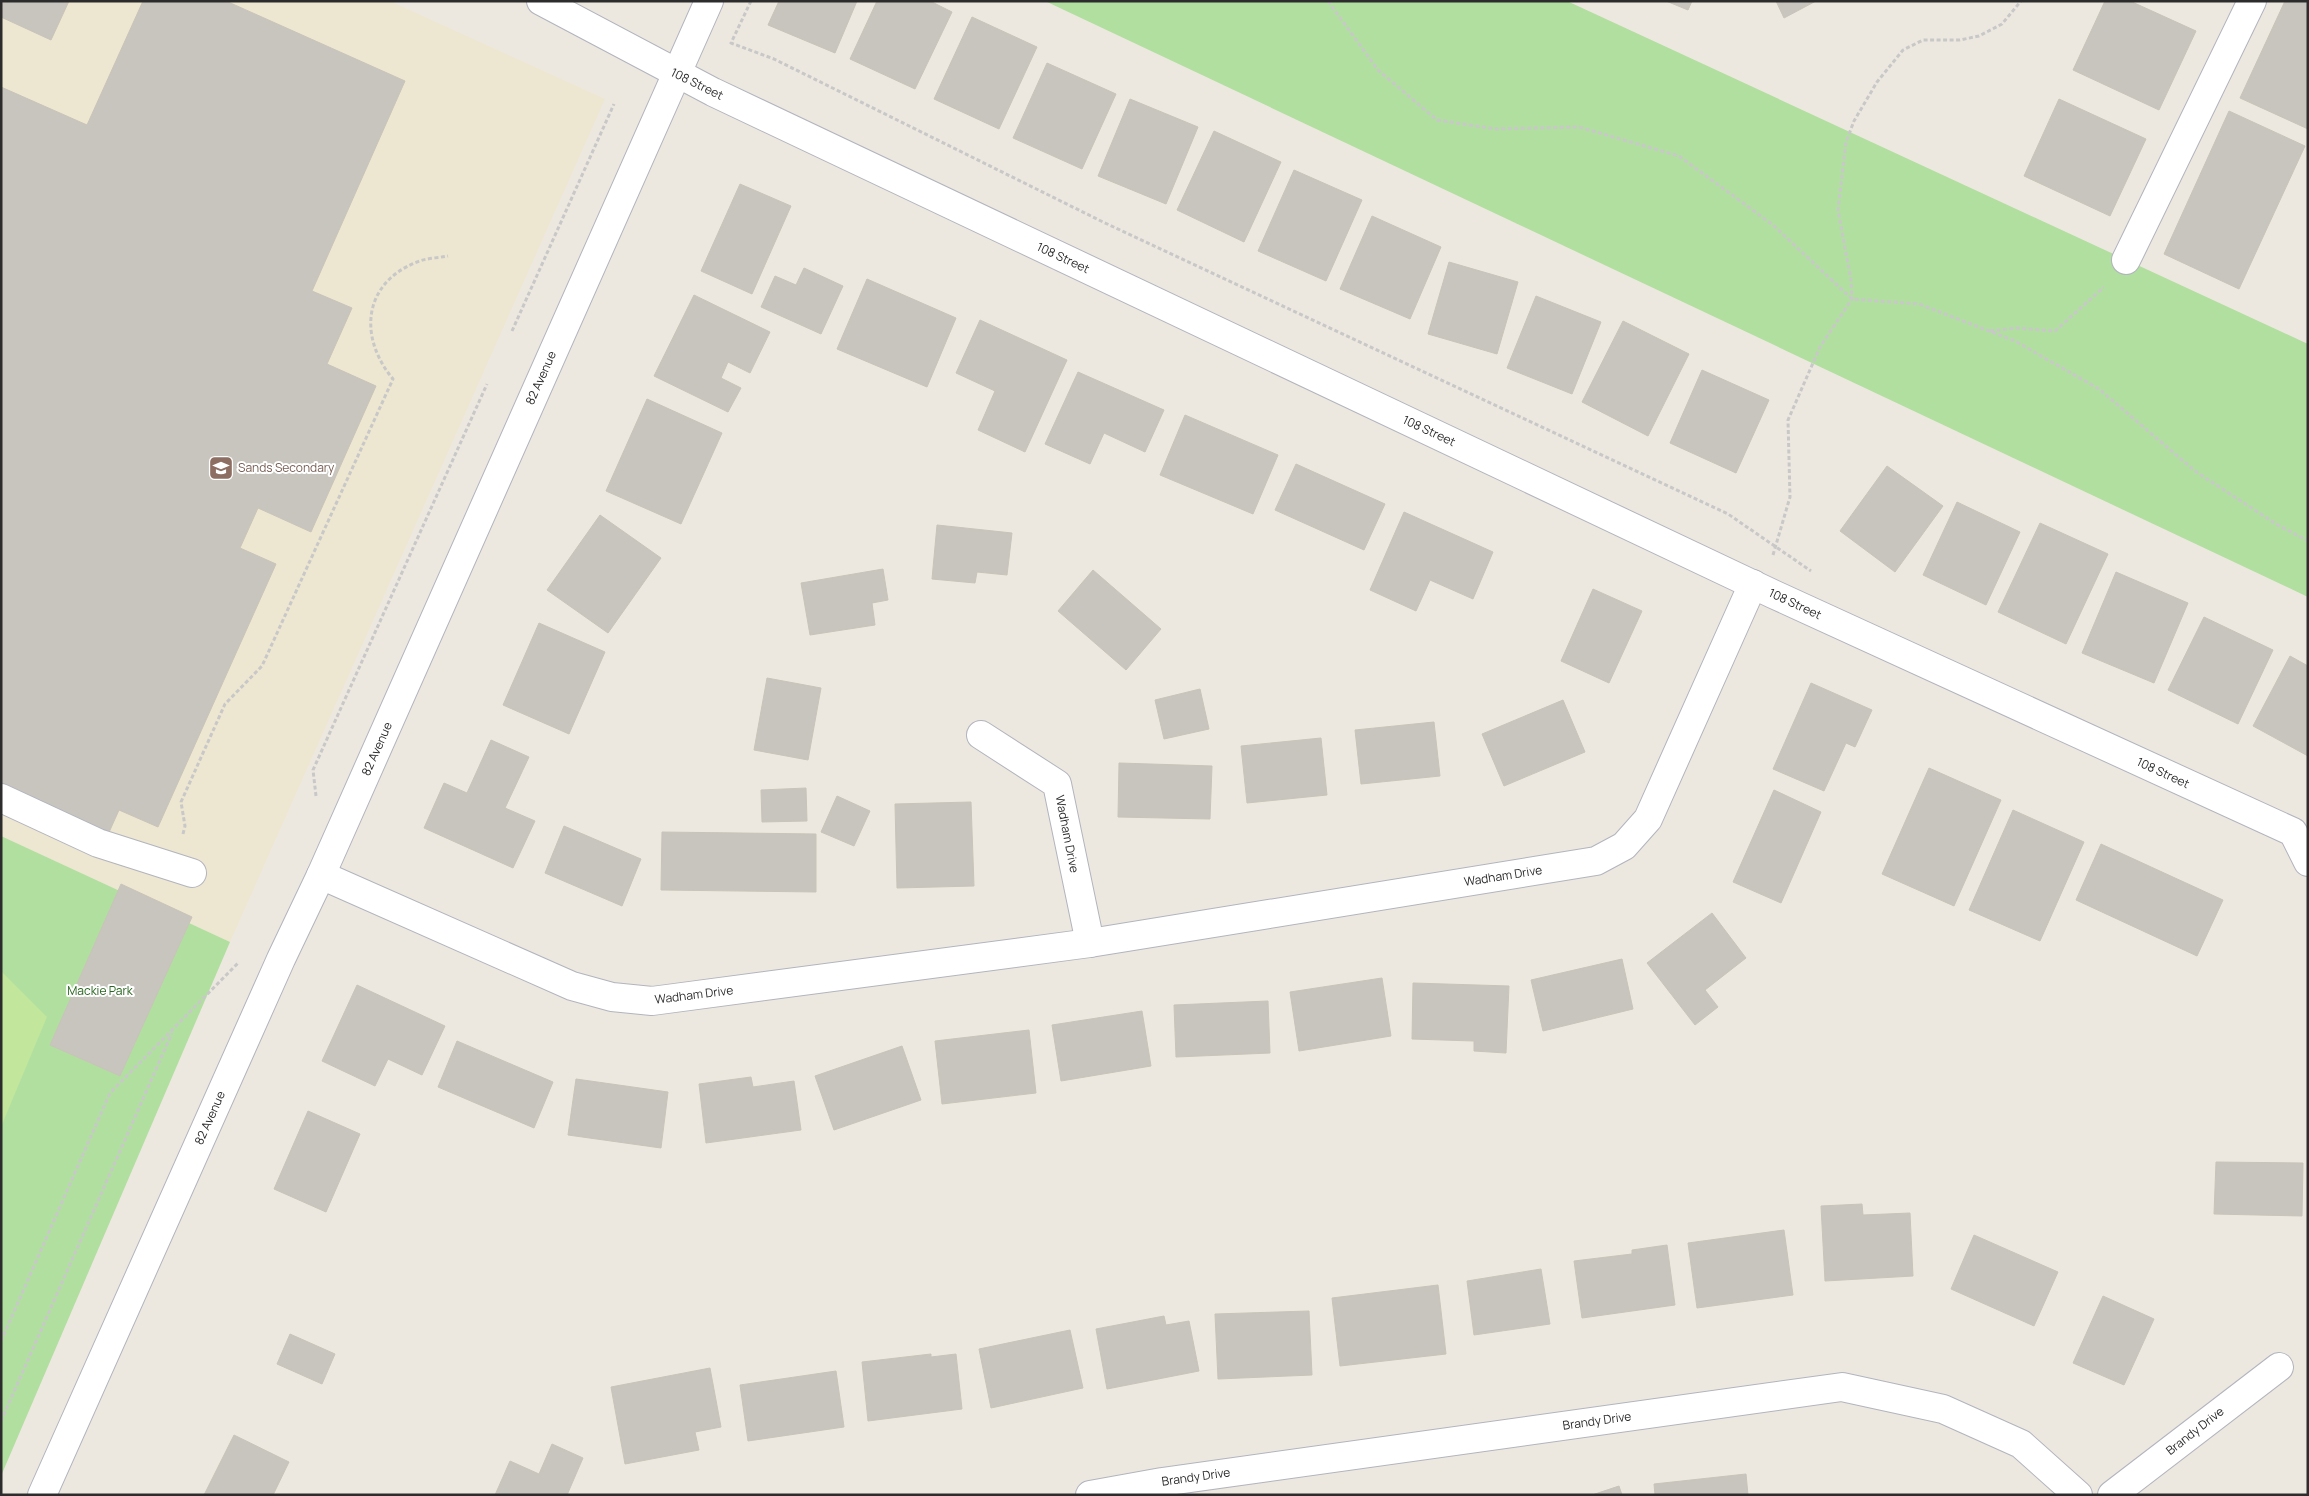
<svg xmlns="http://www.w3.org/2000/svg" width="2309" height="1496" viewBox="0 0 2309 1496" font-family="Manrope,sans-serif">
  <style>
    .education { fill: #ede6d0 }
    .green { fill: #b1df9f }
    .pitch { fill: #c1e69c }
    .building { fill: #c8c5be; stroke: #c8c4b9 }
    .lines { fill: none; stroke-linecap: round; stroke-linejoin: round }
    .minor-casing { stroke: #b2b4be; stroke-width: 30 }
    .path { stroke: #c8c8c8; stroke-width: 3; stroke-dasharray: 4 2.5; stroke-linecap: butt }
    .minor { stroke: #fff; stroke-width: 28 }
    .labels { text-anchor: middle; stroke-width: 4; stroke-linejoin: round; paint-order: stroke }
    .street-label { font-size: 12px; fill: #2c2c2c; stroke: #fff }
    .education-label { font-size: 12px; fill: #785e54; stroke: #fff; text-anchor: start }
    .park-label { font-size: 12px; fill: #29661f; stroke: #fff }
  </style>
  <rect width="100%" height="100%" fill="#ede8df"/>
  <path class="education" d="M1,1h389l215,98 -375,843 -229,-106z"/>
  <g class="green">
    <path d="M1045,1h522l741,343v253z"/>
    <path d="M1,836l229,106 -229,534z"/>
  </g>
  <path class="pitch" d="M1,971l46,46 -46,110z"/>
  <g class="building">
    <path d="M3,1h66l-18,39 -50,-23z"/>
    <path d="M143,1h83l179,80 -93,210 40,17 -25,56 49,22 -65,146 -53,-24 -18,40 36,16 -118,263 -39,-17 -13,29 -105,-47v-705l86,38z"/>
    <path d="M779,1h78l-22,52 -67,-28z"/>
    <path d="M877,1h53l22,11 -37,77 -65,-30z"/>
    <path d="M1666,1h26l-4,9z"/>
    <path d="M1776,1h40l-32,17z"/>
    <path d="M2105,1h25l66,30 -37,79 -86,-40z"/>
    <path d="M2285,1h23v128l-68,-31z"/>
    <path d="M972,17l65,30 -38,82 -65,-30z"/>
    <path d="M1047,63l69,31 -34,75 -69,-31z"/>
    <path d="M1130,99l68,28 -32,77 -68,-28z"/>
    <path d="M2059,99l87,40 -36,77 -86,-40z"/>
    <path d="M2229,111l76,35 -66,143 -75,-35z"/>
    <path d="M1214,131l67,31 -37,80 -67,-32z"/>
    <path d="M1294,170l68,30 -36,81 -68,-30z"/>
    <path d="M740,184l51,22 -39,88 -51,-23z"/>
    <path d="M1372,216l69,31 -31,72 -70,-30z"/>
    <path d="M1449,262l69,20 -21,72 -69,-20z"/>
    <path d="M804,268l39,18 -22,48 -60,-27 14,-31 21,9z"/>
    <path d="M867,279l89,39 -29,69 -90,-38z"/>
    <path d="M694,295l76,37 -20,41 -22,-11 -7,16 20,10 -13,24 -74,-36z"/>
    <path d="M1536,296l65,26 -29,72 -65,-26z"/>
    <path d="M980,320l87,40 -42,92 -47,-22 17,-39 -39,-18z"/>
    <path d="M1623,321l66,33 -41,82 -66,-34z"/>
    <path d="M1702,370l67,30 -33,73 -66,-30z"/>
    <path d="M1078,372l86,38 -19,42 -41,-19 -14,31 -45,-20z"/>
    <path d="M647,399l75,34 -41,91 -75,-33z"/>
    <path d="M1185,415l93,40 -25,59 -93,-39z"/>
    <path d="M1296,464l89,40 -21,46 -89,-40z"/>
    <path d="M1887,466l56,40 -48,66 -55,-41z"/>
    <path d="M1957,502l63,30 -34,73 -63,-30z"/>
    <path d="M1404,512l89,40 -20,47 -43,-19 -14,31 -46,-21z"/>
    <path d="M600,515l61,43 -53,75 -61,-43z"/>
    <path d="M2040,523l68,31 -42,90 -68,-32z"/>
    <path d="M937,525l75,8 -5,42 -30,-3 -2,11 -43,-4z"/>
    <path d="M883,569l5,31 -16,3 3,22 -65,10 -9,-52z"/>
    <path d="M1093,570l68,59 -35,41 -68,-59z"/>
    <path d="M2116,572l72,31 -34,80 -72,-30z"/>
    <path d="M1593,589l49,22 -33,72 -48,-22z"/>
    <path d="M2204,617l69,33 -35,74 -70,-34z"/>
    <path d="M539,623l66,29 -36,82 -66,-29z"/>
    <path d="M2290,656l18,10v90l-55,-30z"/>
    <path d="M767,678l54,10 -13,72 -54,-10z"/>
    <path d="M1811,683l61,27 -17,37 -9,-4 -22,48 -51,-22z"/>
    <path d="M1200,689l9,40 -45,10 -9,-39z"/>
    <path d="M1563,700l22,52 -81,34 -22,-52z"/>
    <path d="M1434,722l6,54 -79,8 -6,-54z"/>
    <path d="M1321,738l6,57 -80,8 -6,-57z"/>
    <path d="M491,740l38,17 -24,51 30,13 -22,47 -89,-40 20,-45 23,10z"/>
    <path d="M1119,763l93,3 -2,53 -92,-2z"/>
    <path d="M1929,768l72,32 -47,106 -72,-32z"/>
    <path d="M806,788l1,33 -45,1 -1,-32z"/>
    <path d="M1774,790l47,22 -40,91 -48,-21z"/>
    <path d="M837,796l33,15 -16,35 -33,-14z"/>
    <path d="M971,802l3,84 -77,2 -2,-84z"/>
    <path d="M2013,810l71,32 -44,99 -71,-31z"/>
    <path d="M564,826l77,33 -19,47 -77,-33z"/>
    <path d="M662,832l154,2v58l-155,-2z"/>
    <path d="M2101,844l122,56 -26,56 -121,-56z"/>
    <path d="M121,884l71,33 -72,159 -70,-31z"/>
    <path d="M1712,913l34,45 -41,32 13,17 -23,18 -48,-62z"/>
    <path d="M1622,959l11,50 -90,22 -12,-51z"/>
    <path d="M1382,978l9,58 -92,15 -9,-59z"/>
    <path d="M1413,983l96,3 -3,67 -32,-2v-10l-62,-2z"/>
    <path d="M357,985l88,41 -23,49 -34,-16 -13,27 -53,-25z"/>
    <path d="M1268,1001l2,52 -94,4 -2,-52z"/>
    <path d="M1142,1011l9,55 -90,15 -9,-56z"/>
    <path d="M1029,1030l7,63 -94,11 -7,-63z"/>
    <path d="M457,1041l96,41 -19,46 -96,-41z"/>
    <path d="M902,1046l19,54 -87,30 -19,-54z"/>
    <path d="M751,1077l2,10 41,-6 7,49 -95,13 -7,-59z"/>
    <path d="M576,1079l92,13 -7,56 -93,-13z"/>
    <path d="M308,1111l52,23 -34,78 -52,-23z"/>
    <path d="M2216,1162l87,1 -1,53 -88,-2z"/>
    <path d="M1862,1204l1,11 47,-2 3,63 -88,5 -4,-75z"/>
    <path d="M1784,1230l9,65 -96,13 -9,-65z"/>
    <path d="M1974,1235l84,37 -24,54 -83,-37z"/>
    <path d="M1667,1245l8,60 -93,13 -8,-57 58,-7v-4z"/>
    <path d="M1541,1269l9,55 -76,11 -7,-54z"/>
    <path d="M1438,1285l8,69 -106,12 -8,-68z"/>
    <path d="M2103,1296l51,23 -30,66 -51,-22z"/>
    <path d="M1309,1311l3,64 -94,4 -3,-65z"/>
    <path d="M1164,1316l2,9 23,-4 10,50 -92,18 -11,-60z"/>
    <path d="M1070,1330l13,58 -92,20 -12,-59z"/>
    <path d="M290,1334l45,20 -13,30 -45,-20z"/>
    <path d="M931,1354v3l25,-3 6,55 -94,12 -6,-59z"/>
    <path d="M710,1368l11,59 -26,5 4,18 -74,14 -14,-77z"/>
    <path d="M836,1371l8,56 -96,14 -8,-56z"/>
    <path d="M234,1435l55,27 -16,33h-69z"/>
    <path d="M552,1444l31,14 -16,37h-72l15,-34 29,13z"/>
    <path d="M1746,1474l2,21h-93l-1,-11z"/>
    <path d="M1619,1486l3,9h-30z"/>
  </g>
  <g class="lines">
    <defs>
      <g id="minor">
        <path d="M541,1l172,91 1060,502 520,238 15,30"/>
        <path d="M2126,260l126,-259"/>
        <path d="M981,735l76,49 33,159"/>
        <path d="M1,798l97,45 94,30"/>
        <path d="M321,875l251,111 40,11 40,4 438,-58 506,-82 28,-15 24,-27 105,-235"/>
        <path d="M42,1495l239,-536 40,-84 388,-874"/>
        <path d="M1090,1495l72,-13 680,-95 101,22 78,35 57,51"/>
        <path d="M2112,1495l167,-128"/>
      </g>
    </defs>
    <use href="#minor" class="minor-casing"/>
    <g class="path">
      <path d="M751,1l-20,42 43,16 329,163 625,292 83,57"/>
      <path d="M1328,1l50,69 59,50 59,9 83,-2 100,29 94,69 79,74 67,5 96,37 84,48 96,82 81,53 32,17"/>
      <path d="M512,331l102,-227"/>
      <path d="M1990,331l27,-3 38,3 49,-44"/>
      <path d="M1773,555l17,-58 -2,-77 32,-73 32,-48 -1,-19 -13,-70 8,-68 8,-21 23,-39 26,-32 20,-10h37l19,-4 23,-12 19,-23"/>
      <path d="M316,796l-3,-26 174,-386"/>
      <path d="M183,834l2,-8 -4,-24 44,-98 37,-38 131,-287c-35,-42 -30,-96 24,-117 9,-4 21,-4 31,-6"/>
      <path d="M1,1341l109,-248 129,-131"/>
      <path d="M1,1421l171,-388"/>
    </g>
    <use href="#minor" class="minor"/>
  </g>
  <defs>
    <symbol id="school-square" viewBox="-11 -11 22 22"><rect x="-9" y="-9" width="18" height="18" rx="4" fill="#8d6e63" stroke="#fff"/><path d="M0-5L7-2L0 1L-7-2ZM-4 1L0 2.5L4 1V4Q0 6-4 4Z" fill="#fff"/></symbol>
  </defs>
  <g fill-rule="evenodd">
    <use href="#school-square" x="207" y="454" width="28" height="28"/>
  </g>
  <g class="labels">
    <g class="street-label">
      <text transform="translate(697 84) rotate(26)" y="4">108 Street</text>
      <text transform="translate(1063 258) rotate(25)" y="4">108 Street</text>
      <text transform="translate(541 378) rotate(-66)" y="4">82 Avenue</text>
      <text transform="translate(1429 431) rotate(25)" y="4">108 Street</text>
      <text transform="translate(1795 604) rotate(25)" y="4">108 Street</text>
      <text transform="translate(377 749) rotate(-66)" y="4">82 Avenue</text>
      <text transform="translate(2163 773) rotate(25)" y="4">108 Street</text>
      <text transform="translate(1067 834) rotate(79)" y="4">Wadham Drive</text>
      <text transform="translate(1503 876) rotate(-9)" y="4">Wadham Drive</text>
      <text transform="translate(694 995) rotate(-7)" y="4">Wadham Drive</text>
      <text transform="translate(210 1118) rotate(-66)" y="4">82 Avenue</text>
      <text transform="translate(1597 1421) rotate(-8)" y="4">Brandy Drive</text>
      <text transform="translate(2195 1431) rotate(-38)" y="4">Brandy Drive</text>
      <text transform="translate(1196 1477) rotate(-8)" y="4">Brandy Drive</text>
    </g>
    <g class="education-label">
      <text x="238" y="472">Sands Secondary</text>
    </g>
    <g class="park-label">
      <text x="100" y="995">Mackie Park</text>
    </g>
  </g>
  <rect width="2309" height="1496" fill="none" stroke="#2c2c2c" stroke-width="5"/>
</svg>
